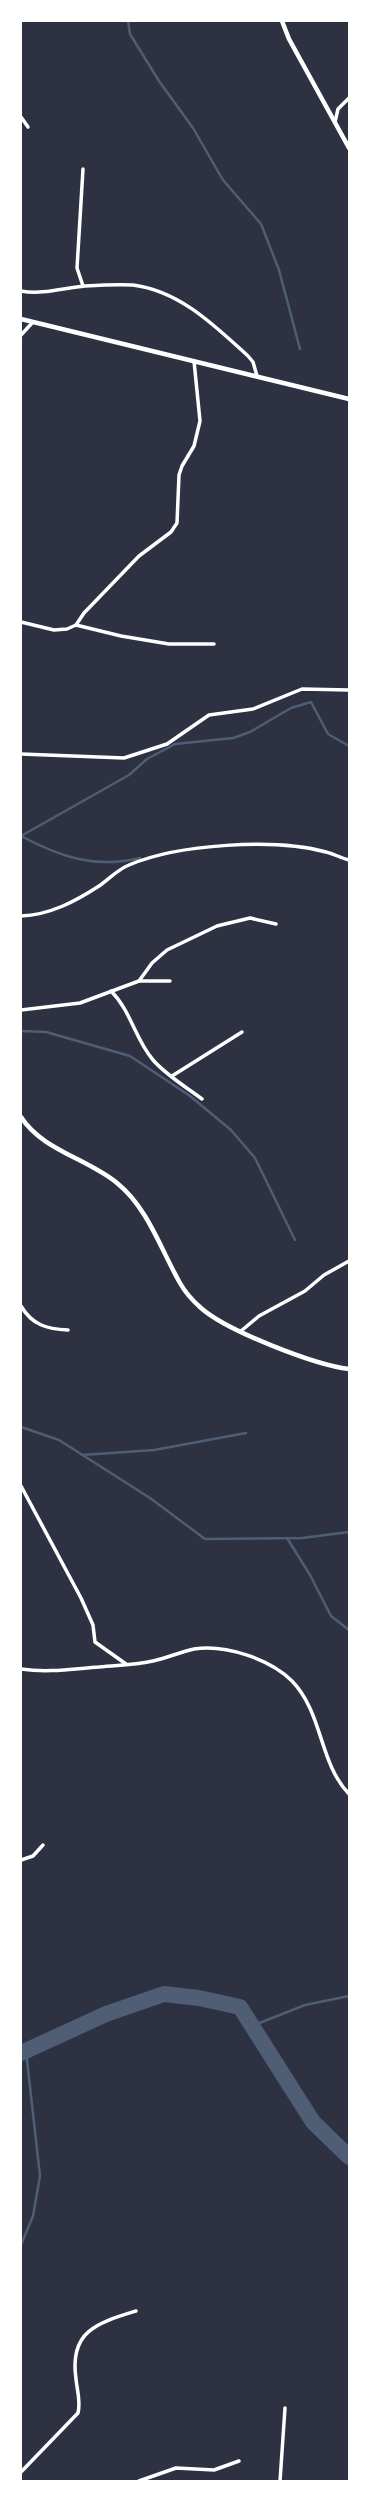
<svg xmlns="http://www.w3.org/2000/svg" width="370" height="2502" viewBox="0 0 370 2502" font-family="Roboto,sans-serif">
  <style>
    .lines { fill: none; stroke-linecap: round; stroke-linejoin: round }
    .stream { stroke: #4f5d75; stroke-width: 2.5 }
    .river { stroke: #4f5d75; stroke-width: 16 }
    .minor { stroke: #fff; stroke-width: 3.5 }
    .tertiary { stroke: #fff; stroke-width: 4.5 }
  </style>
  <rect width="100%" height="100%" fill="#2d3142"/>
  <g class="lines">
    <g class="stream">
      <path d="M128,21l2,13 29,47 34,47 30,52 38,44 18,46 21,79"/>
      <path d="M21,836l108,-61 18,-16 28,-15 58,-6 17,-6 41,-24 20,-6 17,32 21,12"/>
      <path d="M21,836c39,21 75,33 119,22"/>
      <path d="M21,1031l25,1 84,24 60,40 41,34 24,28 40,82"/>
      <path d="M21,1427l38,13 91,58 55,41 97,-1 47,-6"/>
      <path d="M82,1455l72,-5 92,-17"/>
      <path d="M287,1538l23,37 21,41 18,14"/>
      <path d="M252,2026l53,-21 44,-9"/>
      <path d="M21,2245l12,-29 7,-40 -14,-125"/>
    </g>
    <path class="river" d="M21,2053l85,-39 58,-20 35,4 41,9 73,115 36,35"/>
    <g class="minor">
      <path d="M21,117l7,10"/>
      <path d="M335,122l3,-13 11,-11"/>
      <path d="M83,286l-6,-18 6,-99"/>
      <path d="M21,291c21,4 43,-3 64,-5 16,-1 32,-2 48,-1 47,6 82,41 115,71l5,6 4,14"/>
      <path d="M21,335l12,-13"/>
      <path d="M21,622l33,8 13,-1 9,-4 45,11 48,8h45"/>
      <path d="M76,625l8,-12 55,-57 32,-24 6,-9 2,-48 3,-9 12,-20 6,-25 -6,-60"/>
      <path d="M21,754l103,4 43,-14 42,-29 44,-6 49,-20 47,1"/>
      <path d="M21,916c29,-1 55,-15 78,-30 10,-7 18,-16 30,-21 49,-21 146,-27 197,-13 8,2 15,6 23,8"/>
      <path d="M139,981l13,-18 15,-13 50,-24 33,-8 26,6"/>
      <path d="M111,991c20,20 24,48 42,69 13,15 33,27 49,39"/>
      <path d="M21,1010l59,-7 59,-22h31"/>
      <path d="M172,1076l70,-44"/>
      <path d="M21,1306c11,19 26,23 47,24"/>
      <path d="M241,1331l18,-15 46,-25 19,-16 25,-14"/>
      <path d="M21,1486l60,112 12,27 2,17 31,22"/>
      <path d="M21,1669c27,4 51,0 78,-2 18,-2 37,-2 54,-6 14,-3 27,-9 41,-12 31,-5 76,10 98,32 31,32 27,82 57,113"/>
      <path d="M21,1860l12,-4 10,-11"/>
      <path d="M21,2472l57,-59c3,-11 -1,-23 -2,-34 -7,-48 21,-56 60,-68"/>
      <path d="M139,2481l37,-13 38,2 25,-9"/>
      <path d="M280,2481l5,-73"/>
    </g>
    <g class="tertiary">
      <path d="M282,21l7,18 60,109"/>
      <path d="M21,319l328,80"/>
      <path d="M21,1117c21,33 67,42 96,66 31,25 44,67 63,100 5,9 13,18 21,25 26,23 114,57 148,61"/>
    </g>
  </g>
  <rect width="370" height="2502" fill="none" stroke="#ffffff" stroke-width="44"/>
</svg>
